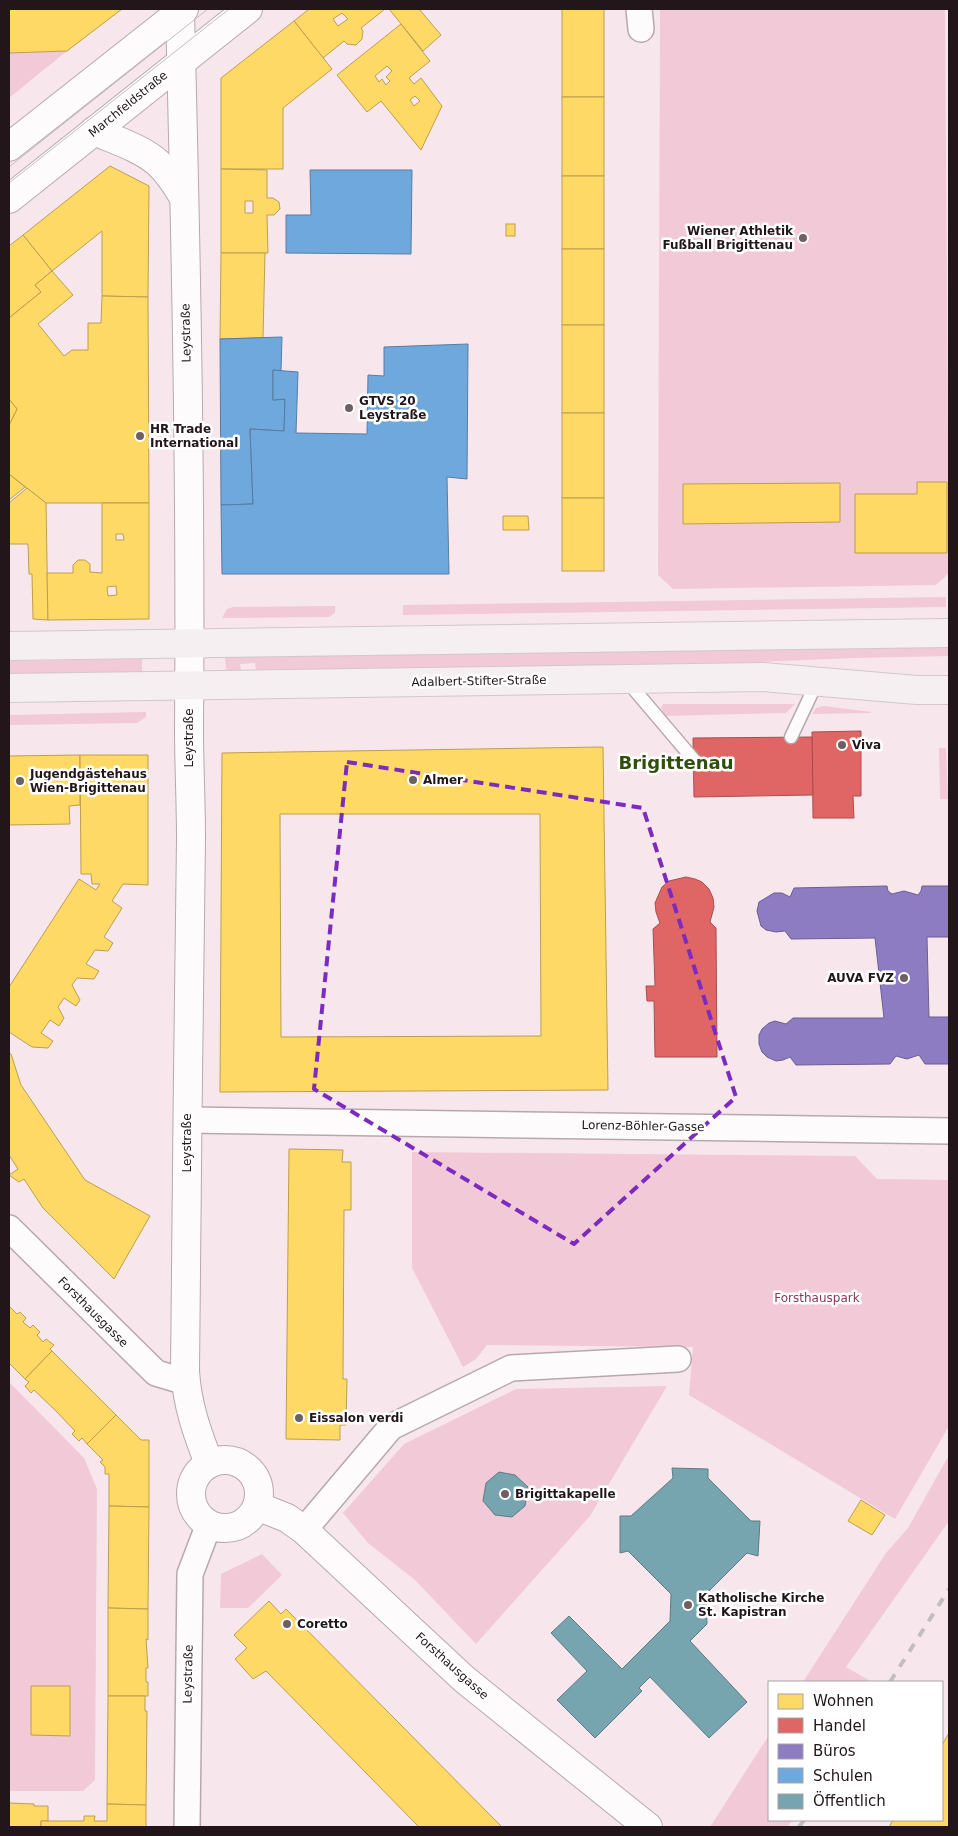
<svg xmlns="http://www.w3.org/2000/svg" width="958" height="1836" viewBox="0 0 958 1836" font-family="'DejaVu Sans',sans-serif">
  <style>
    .green { fill: #f2c9d7 }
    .homes { fill: #ffd966; stroke: #bd9e4f; fill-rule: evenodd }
    .shops { fill: #e06666; stroke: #a74e4f }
    .offices { fill: #8e7cc3; stroke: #6e5d90 }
    .schools { fill: #6fa8dc; stroke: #587ca2 }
    .public { fill: #76a5af; stroke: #5d7a82 }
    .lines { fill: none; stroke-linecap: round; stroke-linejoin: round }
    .service-casing { stroke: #b6a9ad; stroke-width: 15 }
    .minor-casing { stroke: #b6a9ad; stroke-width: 28 }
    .tertiary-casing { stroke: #b6a9ad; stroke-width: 30 }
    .primary-casing { stroke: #d0c8ca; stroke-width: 30 }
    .service { stroke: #fefbfc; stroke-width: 12 }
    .minor { stroke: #fefbfc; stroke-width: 25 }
    .tertiary { stroke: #fefbfc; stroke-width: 28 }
    .primary { stroke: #f6eff1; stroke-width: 28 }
    .tram { stroke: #c2bec0; stroke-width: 1 }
    .rail { stroke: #c2bec0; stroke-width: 4; stroke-dasharray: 9 9; stroke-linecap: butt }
    .marked { fill: none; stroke: #7b2cbf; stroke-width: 4; stroke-dasharray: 10 6; stroke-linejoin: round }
    .poi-dot { fill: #6d5f64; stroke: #fff; stroke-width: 2 }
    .labels { text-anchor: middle; stroke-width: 5; stroke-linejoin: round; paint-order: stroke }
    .street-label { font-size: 12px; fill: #22161a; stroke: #fff }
    .poi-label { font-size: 12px; font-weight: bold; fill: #22161a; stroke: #fff; text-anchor: start }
    .park-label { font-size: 12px; fill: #883759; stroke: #fff }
    .district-label { font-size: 18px; font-weight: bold; fill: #304f0c; stroke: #fff }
  </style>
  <rect width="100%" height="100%" fill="#f7e7ec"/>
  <g class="green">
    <path d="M660,9h285l4,564 -13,12 -263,4 -15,-14z"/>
    <path d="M67,51l-58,47v-45z"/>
    <path d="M946,597v10l-543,8v-10z"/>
    <path d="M335,606v7l-6,4 -107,1 5,-9 6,-2z"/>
    <path d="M949,647v9l-94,2 -170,7 -429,5 -1,-7 -15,1 1,6 -15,1 -1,-14z"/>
    <path d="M142,659v14l-133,2v-14z"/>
    <path d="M663,704h132l-9,9 -120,3 -5,-8z"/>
    <path d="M824,706l47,6v1l-59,1 4,-6z"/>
    <path d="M146,712v5l-9,6 -128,2v-10z"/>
    <path d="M939,748h7l2,51h-8z"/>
    <path d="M412,1152l443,4 22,23 72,1v246l-54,93 -206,-124 4,-48 -206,-2 -11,14 -13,8 -51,-99z"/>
    <path d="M9,1382l75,76 13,31 -2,291 -12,11h-74z"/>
    <path d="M667,1386l-77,130 -114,128 -61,-64 -47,-37 -25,-30 61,-69 112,-55z"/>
    <path d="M949,1455v66l-103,146 26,15h-69l83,-129 22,-25z"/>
    <path d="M262,1554l20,21 -34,33h-28l1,-34z"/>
    <path d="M769,1735v85h23l-4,7h-78z"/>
  </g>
  <g class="homes">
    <path d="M9,9h113l-55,42 -58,2z"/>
    <path d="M309,9h76l-24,19 2,3 -1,8 -6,6 -9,-1 -3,-3 -21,17 -29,-37zM342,13l6,6 -10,7 -5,-7z"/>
    <path d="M389,9h30l22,26 -18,16z"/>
    <rect x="562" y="9" width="42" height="88"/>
    <path d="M294,21l38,48 -49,39v61h-62v-91z"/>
    <path d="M401,24l29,37 -21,17 5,6 7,-6 21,28 -21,44 -40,-49 -14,11 -30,-37zM387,66l5,5 -6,6 4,4 -4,4 -4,-6 -3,3 -4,-6zM415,96l5,5 -6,5 -4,-6z"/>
    <rect x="562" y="97" width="42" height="79"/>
    <path d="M110,166l39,20 -1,111 -46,-1v-65l-50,40 -29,-36z"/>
    <path d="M221,169l46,1v28h6l6,4 1,7 -6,6h-7l1,38h-47zM245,201h8v12h-8z"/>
    <rect x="562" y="176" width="42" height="73"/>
    <rect x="506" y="224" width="9" height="12"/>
    <path d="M23,235l29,36 -17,14 6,7 -32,26v-72z"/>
    <rect x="562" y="249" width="42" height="76"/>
    <path d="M221,253h44l-2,85 -43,1z"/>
    <path d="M52,271l21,24 -35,29 26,32 8,-6h16v-27h13l1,-27 46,1 1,206h-103l-37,-29v-49l8,-16 -8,-10v-81l32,-26 -6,-7z"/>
    <rect x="562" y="325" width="42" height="88"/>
    <path d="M9,399l8,10 -8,16z"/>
    <rect x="562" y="413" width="42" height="85"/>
    <path d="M9,474l16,13 -16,13z"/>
    <path d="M917,482h30v71h-92v-59h62z"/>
    <path d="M840,483v39l-157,2v-40z"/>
    <path d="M27,488l19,15 2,117 -15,-1 -1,-45h-3l-1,-30h-19v-41z"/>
    <rect x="562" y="498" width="42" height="73"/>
    <path d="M102,503h47v116l-101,1 -1,-47h26v-8l5,-5h7l5,4v8l12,1zM116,534h7l1,6h-8zM116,586l1,9 -9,1 -1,-9z"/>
    <path d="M503,516h25l1,14h-26z"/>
    <path d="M603,747l5,343 -388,2 2,-339zM280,814h260l1,222 -260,1z"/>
    <path d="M80,755v50l-11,1 1,18 -61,1v-69z"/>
    <path d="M80,755h68v130l-25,-1 -11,17 10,7 -18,29 9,6 -5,8 -13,-1 -9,14 13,7 -5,8 -17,-1 -5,7 8,15 -4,6 -12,-8 -6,9 6,11 -5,8 -9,-6 -9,13 12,8 -5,7 -16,-1 -23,-15v-45l70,-108 17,11 4,-6h-8l-1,-10h-10z"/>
    <path d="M9,1053l2,1 10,31 64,95 65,36 -36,63 -71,-71 -19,-29 -5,3 -10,-7 9,-6 -9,-14z"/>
    <path d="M289,1149l54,1 -1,12h9v48h-7l-1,169h4l-1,46h-6v15l-54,-1z"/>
    <path d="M9,1306l8,8 3,-2 6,6 -3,4 7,6 3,-3 7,7 -3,3 6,7 3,-3 8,6 -4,4 2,2 -27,28 -16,-16z"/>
    <path d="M52,1351l64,64 -29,29 -5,-6 -3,3 -7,-7 3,-3 -20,-21 -21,-20 -3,3 -6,-7 4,-4 -4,-3z"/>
    <path d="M116,1415l25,25h8v67l-40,-1v-32h-4v-7l-5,-5 3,-2 -16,-16z"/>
    <path d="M861,1500l24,15 -13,20 -24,-14z"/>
    <path d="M109,1506l40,1 -1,102 -40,-1z"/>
    <path d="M269,1601l12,13 5,-5 216,218h-83l-153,-156 -13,8 -18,-20 12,-11 -13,-13z"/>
    <path d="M108,1608l40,1v31l-2,-1 2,29h-2v14h2v14h-40z"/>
    <path d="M31,1686h39v50l-39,-1z"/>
    <path d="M108,1696h37v15h2l-1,94 -39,-1z"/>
    <path d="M949,1733v94h-60l4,-7h49v-75z"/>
    <path d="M9,1803l25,1v2h14v15h-7v6h-32z"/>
    <path d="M107,1804l39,1v22h-105v-6h43v-5h11l-1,5h13z"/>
  </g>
  <g class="shops">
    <path d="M861,731v65h-8l1,22h-41l-1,-86z"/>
    <path d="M812,737l1,58 -119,2 -1,-59z"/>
    <path d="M686,877l9,2 7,3 7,7 4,9 1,9 -4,15 6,6 1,129h-62l-1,-56h-7l-1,-15h9l-2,-57 7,-6 -4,-11 -1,-9 7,-16 7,-6z"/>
  </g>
  <path class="offices" d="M887,886l1,5 4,3 12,-3 14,4 3,-4 1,-5h27v51h-22l2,80h20v47h-24l-6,-9 -12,4 -11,-3 -6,8 -94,1 -6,-8 -7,3 -7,1 -9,-4 -5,-5 -3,-8v-9l3,-6 7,-6 6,-2 11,3 7,-6h91l-9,-80 -84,1 -6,-8 -9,1 -10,-2 -5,-4 -4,-15 2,-9 15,-9h8l8,4 4,-9z"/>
  <g class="schools">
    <path d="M310,170h102l-1,84 -125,-1v-38h25z"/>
    <path d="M282,337l-1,34 -8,-1v30l12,-1 -1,32 -34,-2 3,75 -32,1 -1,-166z"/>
    <path d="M468,344l-1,135 -20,-2 2,97h-227l-1,-69 32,-1 -3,-75 34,2 1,-32 -12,1v-30l25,2 -2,61 71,1 1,-59 16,1v-29z"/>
  </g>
  <g class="public">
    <path d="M672,1468l36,1v9l43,43h9l-2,35 -11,-3 -41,41 1,30 -17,17 57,61 -38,36 -59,-61 -11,11 3,3 -47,47 -38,-38 30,-29 -36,-38 18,-17 53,53 48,-48 1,-27 -43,-43 -8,2v-37h11l42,-38z"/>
    <path d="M499,1472l16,3 13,12 -3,19 -13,11 -17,-2 -12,-14 3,-18z"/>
  </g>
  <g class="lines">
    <defs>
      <g id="service">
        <path d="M627,681l67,79"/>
        <path d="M791,737l26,-55"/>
      </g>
      <g id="minor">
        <path d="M639,9l2,20"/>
        <path d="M187,1120l762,11"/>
        <path d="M9,1228l147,145 30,9"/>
        <path d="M304,1530l87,-103 120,-59 167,-9"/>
        <path d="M187,1827l3,-253 19,-50"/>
      </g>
      <g id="tertiary">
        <path d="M180,12c6,239 11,479 9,717 0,37 2,73 2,110 -2,177 -5,355 -6,532 2,33 12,62 24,92"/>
        <path d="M94,131c21,9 47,17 64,32 11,10 19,23 26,35"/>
        <path d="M9,147l175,-138"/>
        <path d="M9,199l239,-190"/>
        <circle cx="225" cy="1494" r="34"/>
        <path d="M257,1506l30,12 17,12 160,149 184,148"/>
      </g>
      <g id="primary">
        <path d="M9,646l940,-13"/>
        <path d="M9,688l754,-11 154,13h32"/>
      </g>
    </defs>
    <use href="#service" class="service-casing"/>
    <use href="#minor" class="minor-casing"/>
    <use href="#tertiary" class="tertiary-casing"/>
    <use href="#primary" class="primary-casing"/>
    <use href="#service" class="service"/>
    <use href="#minor" class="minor"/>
    <use href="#tertiary" class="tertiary"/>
    <use href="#primary" class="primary"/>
    <g class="tram">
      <path d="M9,167l199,-158"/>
      <path d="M9,183l220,-174"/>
    </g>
    <g class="rail">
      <path d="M890,1682l59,-93"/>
      <path d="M799,1827l5,-7"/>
    </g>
  </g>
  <path class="marked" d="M347,762l296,46 93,289 -162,147 -260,-155z"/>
  <g class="poi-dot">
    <circle cx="803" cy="238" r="5"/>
    <circle cx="349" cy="408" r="5"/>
    <circle cx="140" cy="436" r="5"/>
    <circle cx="842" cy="745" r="5"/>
    <circle cx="413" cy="780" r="5"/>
    <circle cx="20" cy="781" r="5"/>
    <circle cx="904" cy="978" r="5"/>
    <circle cx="299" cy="1418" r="5"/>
    <circle cx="505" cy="1494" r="5"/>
    <circle cx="688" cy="1605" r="5"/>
    <circle cx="287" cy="1624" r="5"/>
  </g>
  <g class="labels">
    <g class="street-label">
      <text transform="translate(128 104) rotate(-39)" y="4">Marchfeldstraße</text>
      <text transform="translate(186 333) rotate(-91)" y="4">Leystraße</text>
      <text transform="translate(479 681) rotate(-1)" y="4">Adalbert-Stifter-Straße</text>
      <text transform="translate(189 738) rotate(-90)" y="4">Leystraße</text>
      <text transform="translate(643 1126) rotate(1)" y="4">Lorenz-Böhler-Gasse</text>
      <text transform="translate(187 1143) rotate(-90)" y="4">Leystraße</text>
      <text transform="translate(93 1312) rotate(45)" y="4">Forsthausgasse</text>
      <text transform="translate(452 1666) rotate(42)" y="4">Forsthausgasse</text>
      <text transform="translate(188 1674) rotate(-89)" y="4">Leystraße</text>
    </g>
    <g class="poi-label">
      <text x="793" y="235" text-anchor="end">Wiener Athletik<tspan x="793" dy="14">Fußball Brigittenau</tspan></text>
      <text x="359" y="405">GTVS 20<tspan x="359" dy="14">Leystraße</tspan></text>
      <text x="150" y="433">HR Trade<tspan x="150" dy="14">International</tspan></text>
      <text x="852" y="749">Viva</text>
      <text x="30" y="778">Jugendgästehaus<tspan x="30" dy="14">Wien-Brigittenau</tspan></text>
      <text x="423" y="784">Almer</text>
      <text x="894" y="982" text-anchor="end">AUVA FVZ</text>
      <text x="309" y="1422">Eissalon verdi</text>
      <text x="515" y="1498">Brigittakapelle</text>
      <text x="698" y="1602">Katholische Kirche<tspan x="698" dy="14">St. Kapistran</tspan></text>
      <text x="297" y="1628">Coretto</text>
    </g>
    <g class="park-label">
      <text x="817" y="1302">Forsthauspark</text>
    </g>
    <g class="district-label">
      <text x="676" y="769">Brigittenau</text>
    </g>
  </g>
  <rect width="958" height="1836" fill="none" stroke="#22161a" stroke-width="20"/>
  <rect x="768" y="1681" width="175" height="140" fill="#ffffff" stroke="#a7a2a3"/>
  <rect x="778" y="1694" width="25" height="15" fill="#ffd966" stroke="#a7a2a3"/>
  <text x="813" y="1706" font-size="15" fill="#22161a">Wohnen</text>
  <rect x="778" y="1718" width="25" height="15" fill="#e06666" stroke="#a7a2a3"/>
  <text x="813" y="1731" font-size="15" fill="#22161a">Handel</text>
  <rect x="778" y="1744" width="25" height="15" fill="#8e7cc3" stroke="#a7a2a3"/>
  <text x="813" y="1756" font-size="15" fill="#22161a">Büros</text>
  <rect x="778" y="1768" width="25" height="15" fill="#6fa8dc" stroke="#a7a2a3"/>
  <text x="813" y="1781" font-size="15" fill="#22161a">Schulen</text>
  <rect x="778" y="1794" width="25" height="15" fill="#76a5af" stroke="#a7a2a3"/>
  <text x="813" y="1806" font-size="15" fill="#22161a">Öffentlich</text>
</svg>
